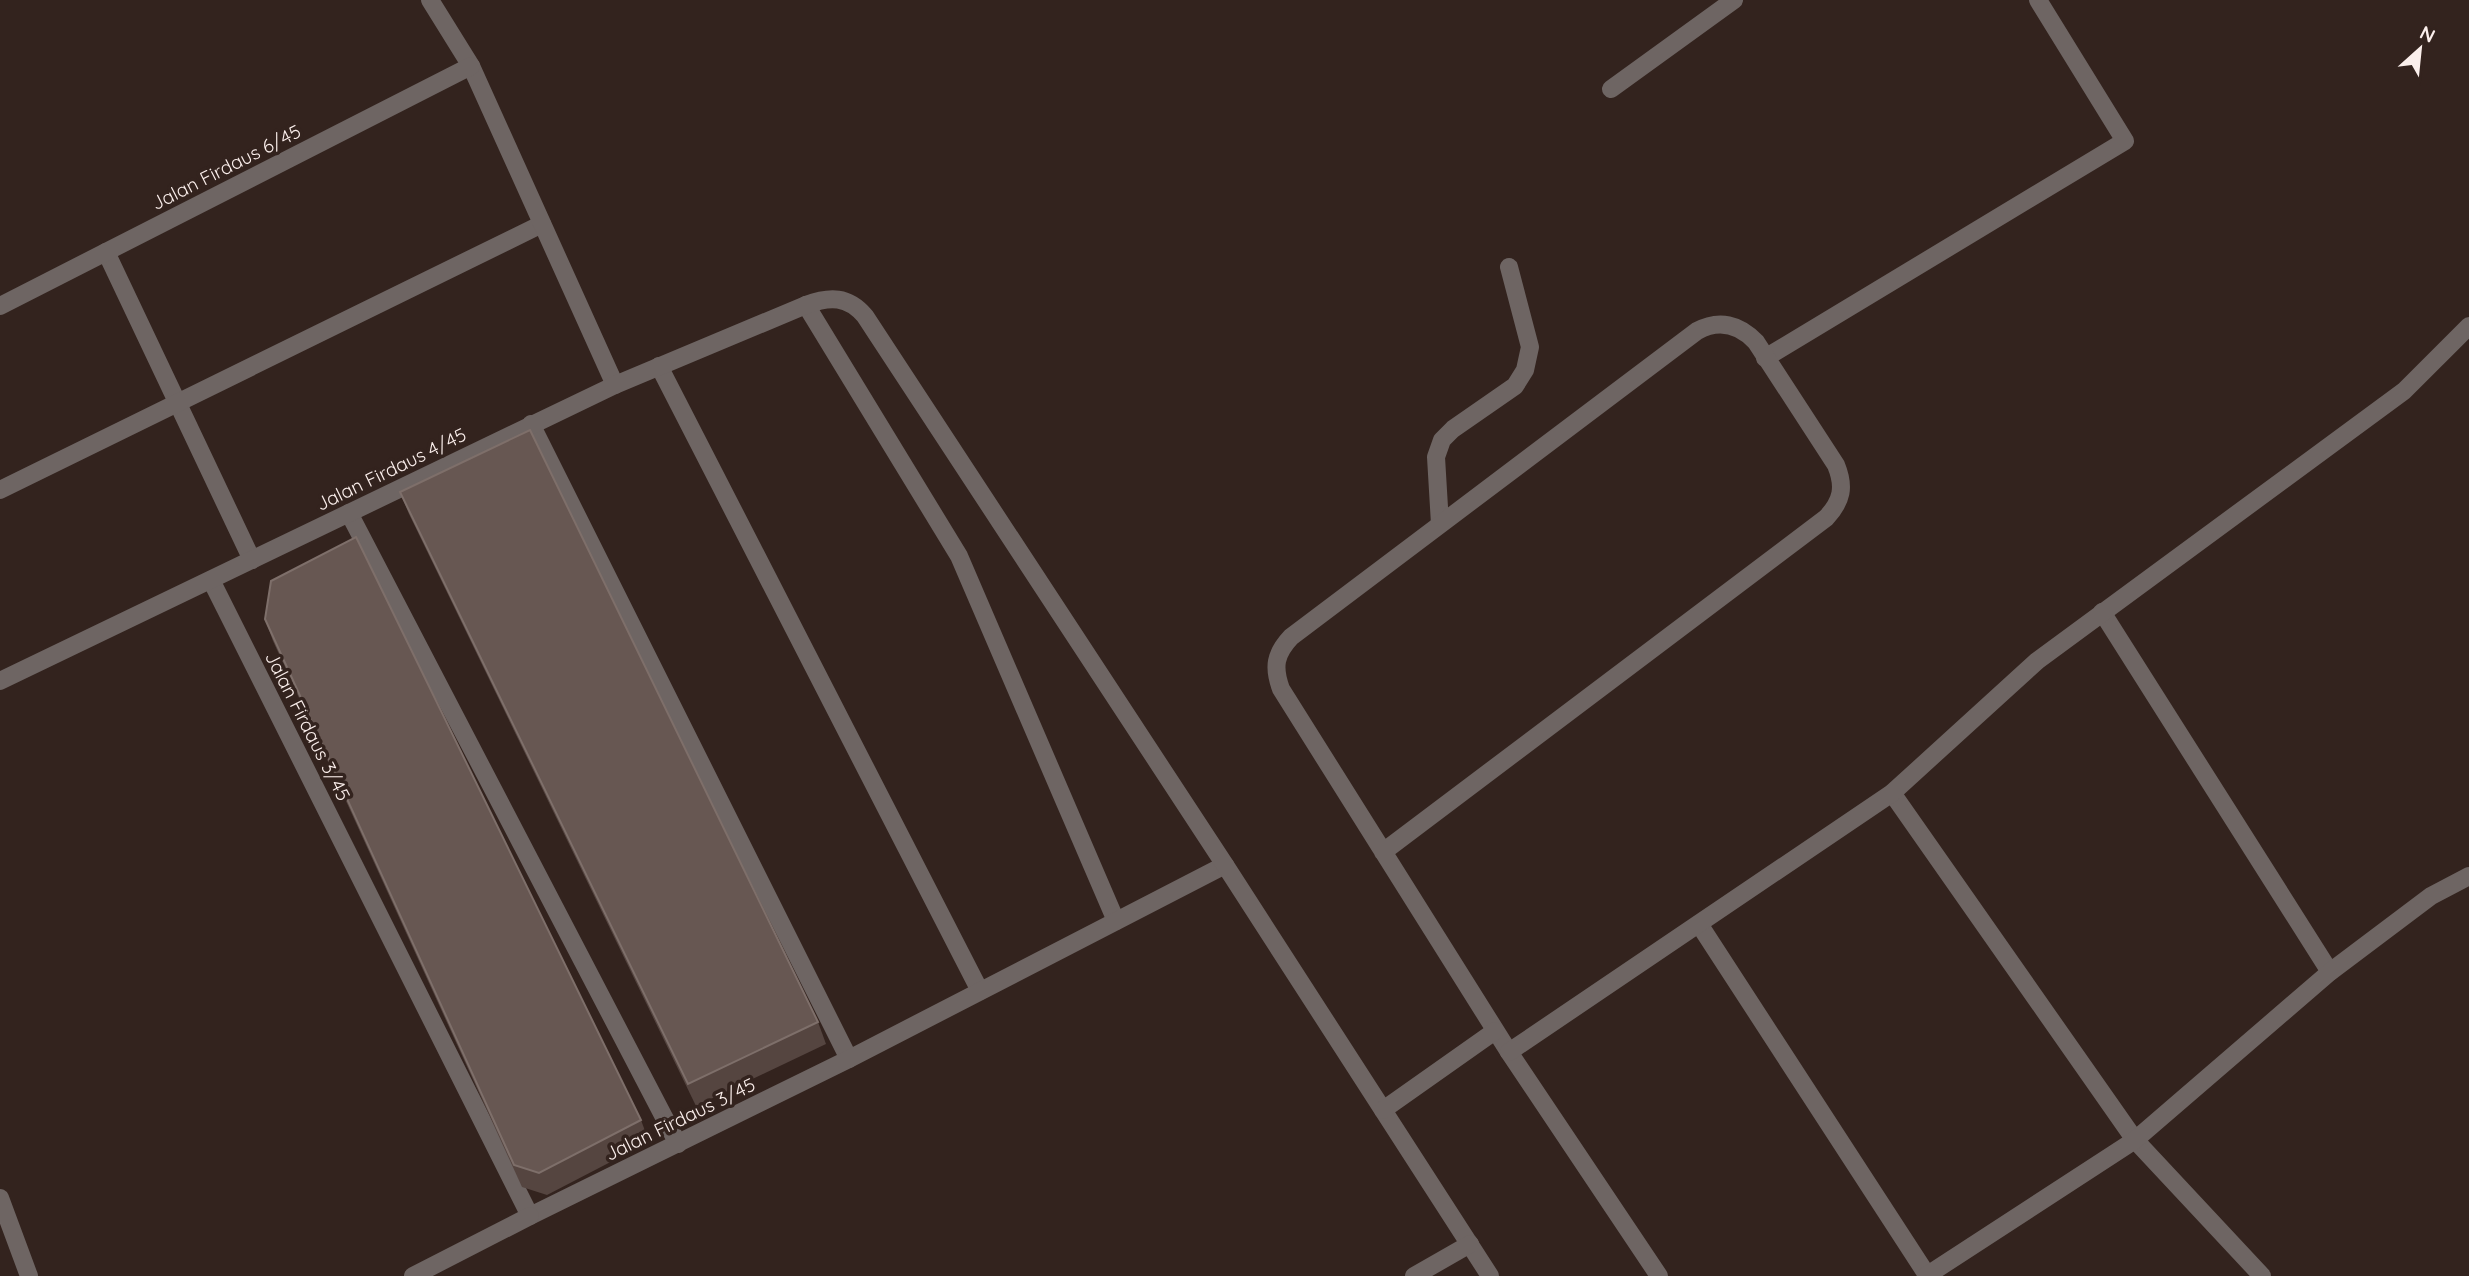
<svg xmlns="http://www.w3.org/2000/svg" width="2469" height="1276" viewBox="0 0 2469 1276" font-family="Quicksand,sans-serif">
  <style>
    .lines { fill: none; stroke-linecap: round; stroke-linejoin: round }
    .lane { stroke: #6e6563; stroke-width: 18 }
    .street { stroke: #6e6563; stroke-width: 18 }
    .wall { fill: #554540 }
    .building { fill: #675752; stroke: #7e6f6a; stroke-width: 2 }
    .labels { text-anchor: middle; stroke-width: 7; stroke-linejoin: round; paint-order: stroke }
    .street-label { font-size: 19px; fill: #fbefec; stroke: #33231e }
  </style>
  <rect width="100%" height="100%" fill="#33231e"/>
  <g class="lines">
    <g class="lane">
      <path d="M106,252l146,308"/>
      <path d="M659,366l321,625"/>
      <path d="M0,490l542,-266"/>
      <path d="M349,513l329,631"/>
      <path d="M1440,524l-4,-67 6,-17 11,-11 62,-43 10,-16 5,-23 -21,-80"/>
    </g>
    <g class="street">
      <path d="M430,0l41,66 144,319"/>
      <path d="M1611,89l123,-89"/>
      <path d="M806,305l153,251 157,365"/>
      <path d="M0,306l471,-240"/>
      <path d="M1765,358l360,-217 -87,-141"/>
      <path d="M531,424l318,635"/>
      <path d="M211,580l319,636 319,-157 376,-194"/>
      <path d="M2102,612l228,360"/>
      <path d="M0,681l615,-296 191,-80c24,-9 42,-9 59,11l360,549 265,411"/>
      <path d="M1892,793l243,347 127,136"/>
      <path d="M1383,852l443,-334c16,-17 19,-31 10,-53l-80,-123c-17,-18 -37,-23 -59,-11l-406,306c-16,17 -18,30 -10,52l228,363 150,224"/>
      <path d="M1699,924l228,351"/>
      <path d="M1509,1052l383,-259 145,-132 367,-270 65,-65"/>
      <path d="M1383,1110l112,-79"/>
      <path d="M0,1198l29,78"/>
      <path d="M413,1276l117,-60"/>
      <path d="M1414,1276l56,-32"/>
      <path d="M1926,1276l209,-136 195,-168 101,-76 38,-20"/>
    </g>
  </g>
  <g class="wall">
    <path d="M400,492l418,530 8,22 -130,62 -287,-592z"/>
    <path d="M265,619l376,501 8,22 -102,53 -25,-8 -249,-546z"/>
  </g>
  <g class="building">
    <path d="M530,430l288,592 -130,62 -288,-592z"/>
    <path d="M356,537l285,583 -102,53 -25,-8 -249,-546 6,-38z"/>
  </g>
  <g class="labels">
    <g class="street-label">
      <text transform="translate(226 167) rotate(-27)" y="7">Jalan Firdaus 6/45</text>
      <text transform="translate(391 469) rotate(-26)" y="7">Jalan Firdaus 4/45</text>
      <text transform="translate(308 726) rotate(63)" y="7">Jalan Firdaus 3/45</text>
      <text transform="translate(680 1119) rotate(-26)" y="7">Jalan Firdaus 3/45</text>
    </g>
  </g>
  <g transform="translate(2420 49) rotate(27)" stroke="#33231e" stroke-width="5" paint-order="stroke">
  <path d="M0-5L12 26L0 18L-12 26Z" fill="#fbefec"/>
  <text y="-10" font-size="19" font-weight="bold" text-anchor="middle" fill="#fbefec">N</text>
  </g>
</svg>
